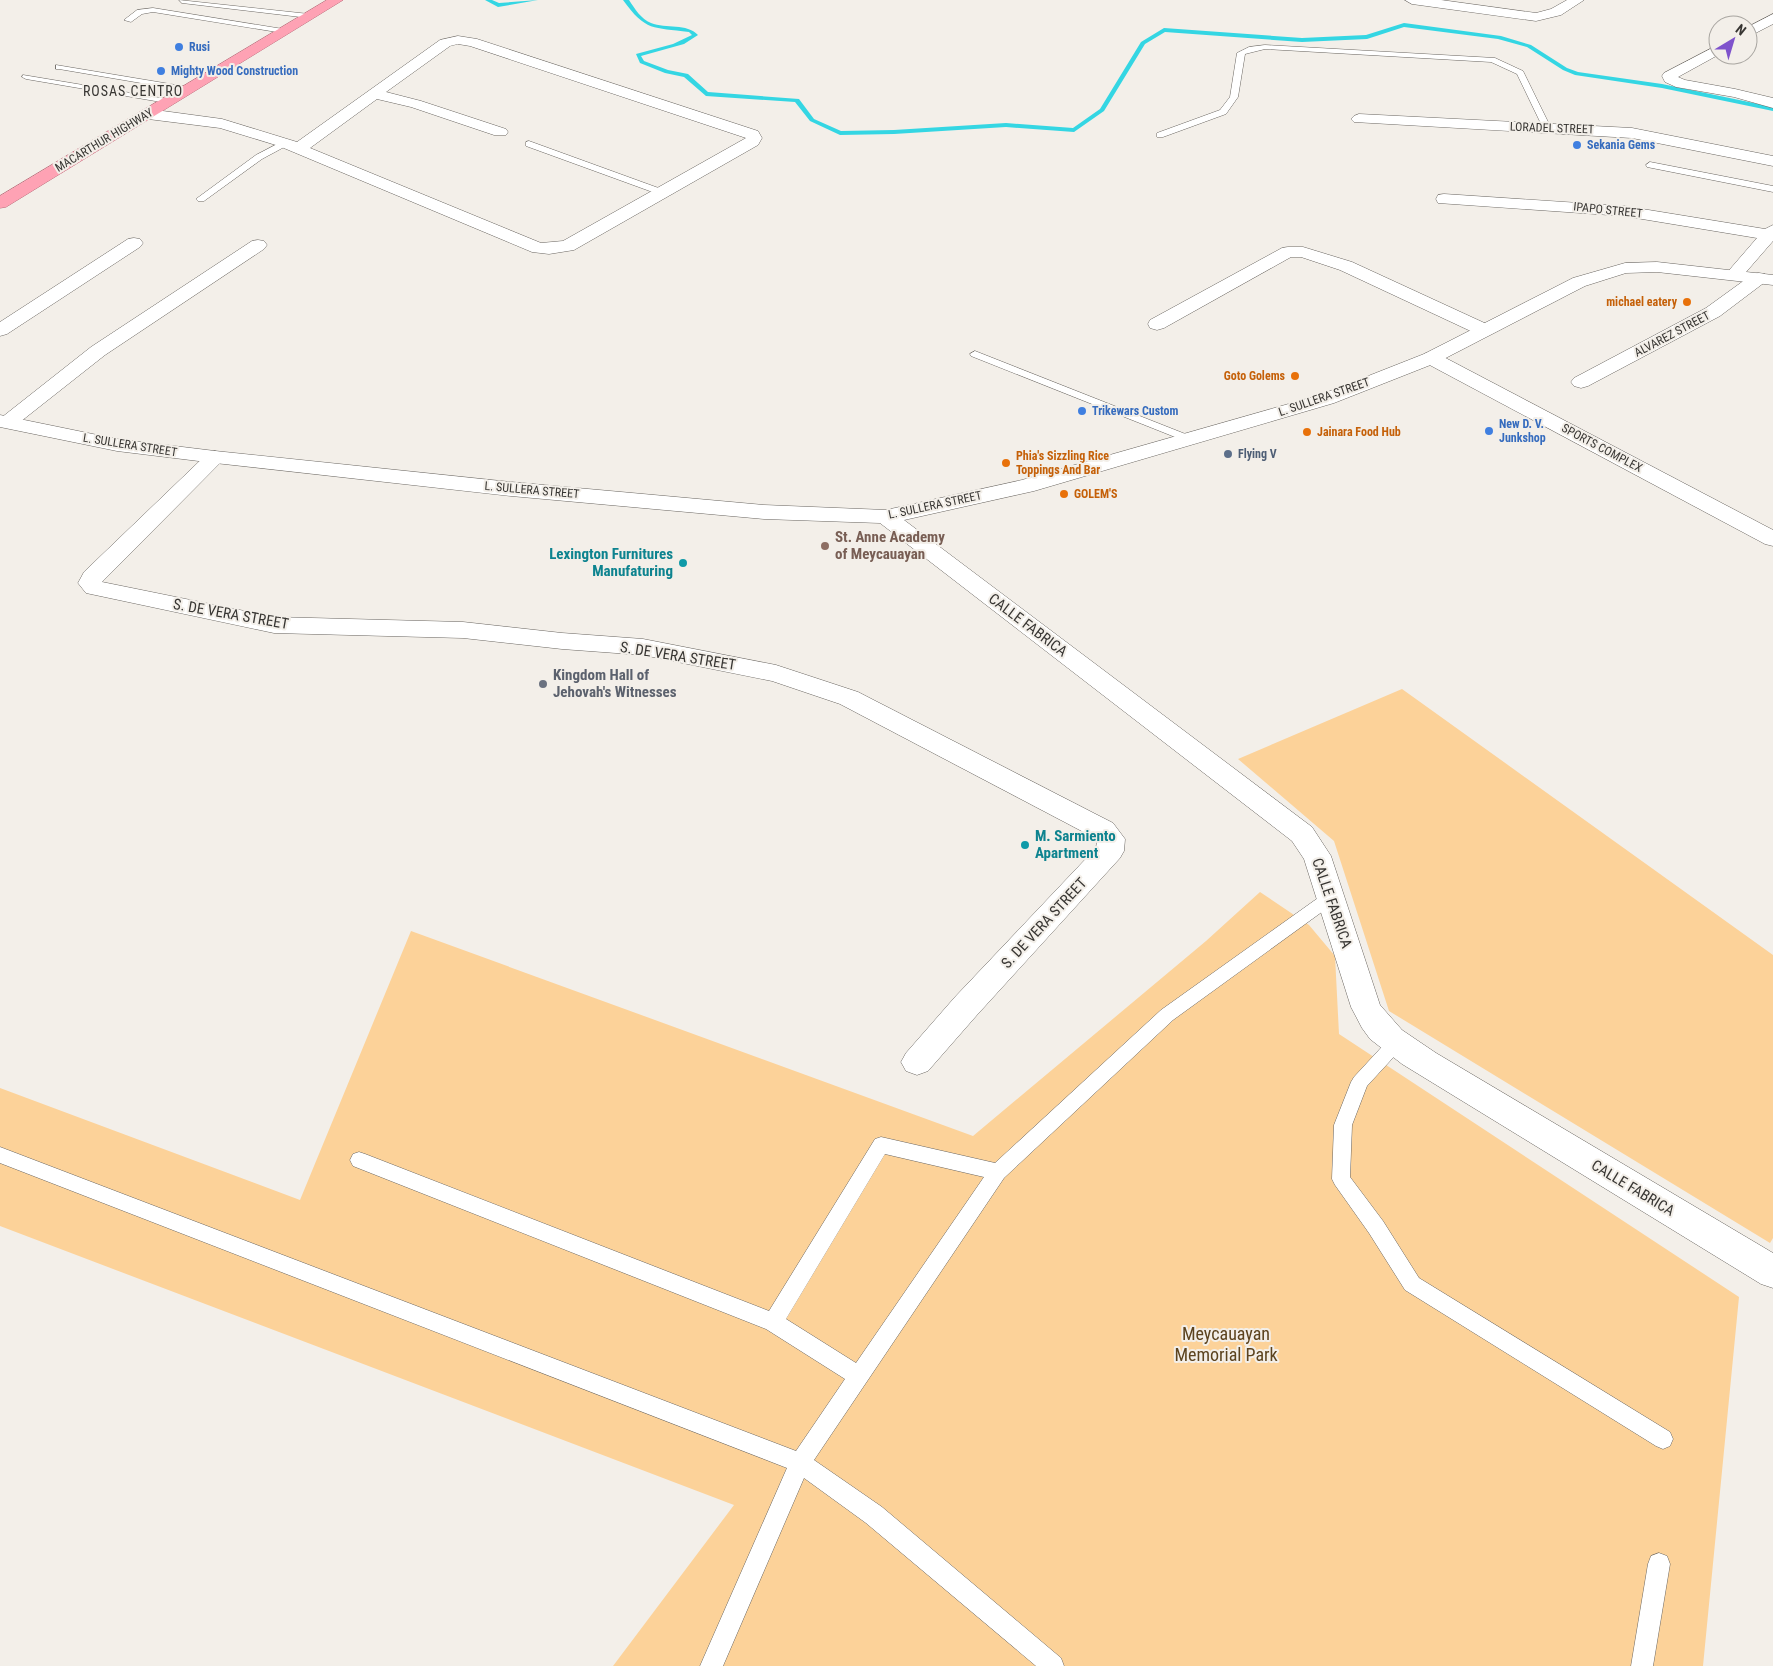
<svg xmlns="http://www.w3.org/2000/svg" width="1773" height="1666" viewBox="0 0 1773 1666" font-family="'Roboto Condensed',sans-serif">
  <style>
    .green { fill: #fcd299 }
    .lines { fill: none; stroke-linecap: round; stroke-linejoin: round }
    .stream { fill: #34d6e3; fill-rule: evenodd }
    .service-casing { stroke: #6a6661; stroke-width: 1 }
    .minor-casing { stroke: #6a6661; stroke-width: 1 }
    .tertiary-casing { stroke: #6a6661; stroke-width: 1 }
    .trunk-casing { stroke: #b96d7a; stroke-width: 1 }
    .service { fill: #fff; fill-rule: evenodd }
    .minor { fill: #fff; fill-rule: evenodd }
    .tertiary { fill: #fff; fill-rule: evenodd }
    .trunk { fill: #fea2b4; fill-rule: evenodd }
    .shop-dot { fill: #3f7fe0; stroke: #f3efe9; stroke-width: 2 }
    .food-dot { fill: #e8710a; stroke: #f3efe9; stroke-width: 2 }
    .service-dot { fill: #5c6f8a; stroke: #f3efe9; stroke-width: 2 }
    .education-dot { fill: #8d6e63; stroke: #f3efe9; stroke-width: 2 }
    .culture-dot { fill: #0f9aa8; stroke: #f3efe9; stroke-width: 2 }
    .worship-dot { fill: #6b7280; stroke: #f3efe9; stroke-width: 2 }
    .labels { text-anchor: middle; stroke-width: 4; stroke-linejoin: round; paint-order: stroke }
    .far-shop-label { font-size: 12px; font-weight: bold; fill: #366cbe; stroke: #f3efe9; text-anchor: start }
    .far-street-label { font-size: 12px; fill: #383633; stroke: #f3efe9 }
    .far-food-label { font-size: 12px; font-weight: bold; fill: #c56008; stroke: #f3efe9; text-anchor: start }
    .far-service-label { font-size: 12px; font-weight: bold; fill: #4e5e75; stroke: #f3efe9; text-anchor: start }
    .far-neighbourhood-label { font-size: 14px; letter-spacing: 1px; fill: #383633; stroke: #f3efe9 }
    .education-label { font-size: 15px; font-weight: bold; fill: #785e54; stroke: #f3efe9; text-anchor: start }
    .culture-label { font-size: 15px; font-weight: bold; fill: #0d838f; stroke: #f3efe9; text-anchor: end }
    .street-label { font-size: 15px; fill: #383633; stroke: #f3efe9 }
    .worship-label { font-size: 15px; font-weight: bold; fill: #5b616d; stroke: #f3efe9; text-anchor: start }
    .near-park-label { font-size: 18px; fill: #5c431e; stroke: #f3efe9 }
  </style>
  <rect width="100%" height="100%" fill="#f3efe9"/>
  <g class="green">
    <path d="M1402,689l371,266v283l-3,5 -381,-232 -55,-170 -96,-82z"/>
    <path d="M1260,892l49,33 26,31 4,78 400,263 -36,369h-1090l121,-161 -734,-279v-138l300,112 111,-269 562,205 233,-195z"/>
  </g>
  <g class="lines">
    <g class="stream">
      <path d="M485,0h7l7,3 39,-3 -40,7z"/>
      <path d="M623,0h6c6,9 12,19 22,23 15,6 36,0 47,12l-14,9 -43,12 3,5 24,9 20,4 20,18 91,7 15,20 27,12 53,-1 112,-7 67,5 27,-19 41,-67 23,-14 138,10 64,-3 38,-12 97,13 30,9 36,23 11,4 84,12 111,23v4l-111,-23 -87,-13 -12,-5 -36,-23 -29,-8 -94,-12 -37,12 -65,3 -137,-10 -20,12 -41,67 -30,21 -68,-5 -112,7 -54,1 -30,-14 -15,-19 -89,-6 -22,-19 -19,-4 -25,-10 -4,-9 37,-10 19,-9 -3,-3c-36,-5 -43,0 -66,-32z"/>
    </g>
    <defs>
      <g id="service">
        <path d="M179,0l130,14 4,2 -4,2 -127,-15z"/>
        <path d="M153,8l130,21 4,2 -4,2 -130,-21 -11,2 -11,8 -7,-2 13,-10z"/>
        <path d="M1265,45l230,13 28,13 28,57 -4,3 -4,-3 -26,-54 -26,-12 -226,-13 -20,5 -7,43 -12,17 -63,23h-6v-4l63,-23 10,-13 7,-44 12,-6z"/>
        <path d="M56,65l132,22 4,2 -4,2 -129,-22h-3z"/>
        <path d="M23,75l144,24 4,2 -4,2 -141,-24 -4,-2z"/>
        <path d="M285,140l3,1v4l-26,14 -58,42h-6l-2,-2 60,-44z"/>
        <path d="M529,141l135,49 2,2 -2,2h-6l-132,-48v-4z"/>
        <path d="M1650,162l123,24v6l-126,-25 -1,-2z"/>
        <path d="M975,351l218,86 2,2 -2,2h-8l-214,-85 -1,-2z"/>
        <path d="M1331,891l6,2 2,4 -2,4 -164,119 -169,158 -190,282 68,47 179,151 3,8h-28l-170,-143 -62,-45 -81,188h-23l87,-198 -787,-305v-16l796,304 49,-72 -79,-50 -413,-163 -3,-6 3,-6 6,-2 6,2 404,157 106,-172 6,-2 114,26 166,-153 164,-117zM885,1154l99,23 -128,186 -70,-44z"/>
        <path d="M1396,1036l6,2 2,5 -2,5 -35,38 -15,39 -2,52 33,44 36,57 251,154 3,7 -3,7 -7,3 -7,-3 -251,-156 -36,-57 -34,-48 -3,-6 2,-54 17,-43 3,-5 36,-39z"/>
        <path d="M1659,1553l8,3 3,8 -17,102h-22l17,-102 3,-8z"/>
      </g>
      <g id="minor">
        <path d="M1405,0h36l95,13 15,-4 16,-9h17l-23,15 -25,6 -124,-17z"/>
        <path d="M1773,14v10l-25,13v-10z"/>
        <path d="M458,36l19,3 281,92 4,7 -4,7 -184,105 -25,4 -17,-2 -253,-106 -59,-18 -72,-9 -5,-2 -3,-3 3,-3 5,-2 74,10 75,23 143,-102zM458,44l12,2 276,92 -183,103 -22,2 -231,-95 67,-49 34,8 83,28h12l2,-3 -2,-3 -85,-28 -35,-9 64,-46z"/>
        <path d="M1718,45v10l-40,22 7,3 50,9 38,9v10l-39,-11 -58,-10 -11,-5 -3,-6 2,-3z"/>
        <path d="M1359,114l273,14 141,28v10l-141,-28 -278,-16 -3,-3 3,-3z"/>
        <path d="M1444,194l180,12 141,23 8,-4v16l-33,38 -6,1 -6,-1 -3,-4 32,-37 -133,-22 -186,-13 -2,-4 2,-4z"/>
        <path d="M134,238l6,1 3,4 -3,4 -133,87 -7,2v-14l128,-83z"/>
        <path d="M258,240l6,1 3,4 -3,4 -159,106 -90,71 -7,2 -7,-2v-8l90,-71 161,-106z"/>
        <path d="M1288,247h15l49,15 139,64 2,4 -2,4 -7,2 -7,-2 -137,-64 -39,-13h-10l-127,71 -7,2 -7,-2 -2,-4 2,-4 132,-72z"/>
        <path d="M1759,273l6,1 3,4 -3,4 -45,34 -132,70 -7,2 -7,-2 -3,-4 3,-4 132,-70 47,-34z"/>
        <path d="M1431,352l7,2 335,176v16l-8,-2 -341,-182 -3,-4 3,-4z"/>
        <path d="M215,451l7,2 4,4 -4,4 -120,121 172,35 189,5 99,11 81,6 133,26 82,27 255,131 12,16 -1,12 -4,7 -143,157 -49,56 -11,4 -11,-4 -5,-9 5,-9 49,-56 141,-149 1,-7 -4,-4 -253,-133 -68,-23 -129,-26 -81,-6 -99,-11 -189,-5 -188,-40 -8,-10 6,-11 124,-119z"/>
      </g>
      <path id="tertiary" d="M1657,262l116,13v10l-116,-13 -31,1 -41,13 -147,76 -104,41 -300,88 -130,29 408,307 19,29 49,149 22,25 34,23 337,200v35l-12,-4 -359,-220 -32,-25 -8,-11 -11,-21 -47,-148 -12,-18 -412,-318 -116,-4 -253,-23 -296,-33 -98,-12 -117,-24v-12l117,24 98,12 296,31 253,23 122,5 136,-30 298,-85 104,-41 149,-76 52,-15z"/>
      <path id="trunk" d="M327,0h16l-337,207 -6,1v-12z"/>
    </defs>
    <use href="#service" class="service-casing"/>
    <use href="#minor" class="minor-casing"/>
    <use href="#tertiary" class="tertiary-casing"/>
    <use href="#trunk" class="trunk-casing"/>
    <use href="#service" class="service"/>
    <use href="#minor" class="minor"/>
    <use href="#tertiary" class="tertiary"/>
    <use href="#trunk" class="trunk"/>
  </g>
  <g class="shop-dot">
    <circle cx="179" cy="47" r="5"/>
    <circle cx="161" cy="71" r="5"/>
    <circle cx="1577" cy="145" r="5"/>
    <circle cx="1082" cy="411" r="5"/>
    <circle cx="1489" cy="431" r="5"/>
  </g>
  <g class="food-dot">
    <circle cx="1687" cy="302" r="5"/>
    <circle cx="1295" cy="376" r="5"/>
    <circle cx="1307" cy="432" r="5"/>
    <circle cx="1006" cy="463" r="5"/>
    <circle cx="1064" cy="494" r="5"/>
  </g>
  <circle class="service-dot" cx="1228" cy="454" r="5"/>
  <circle class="education-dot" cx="825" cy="546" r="5"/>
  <g class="culture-dot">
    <circle cx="683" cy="563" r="5"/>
    <circle cx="1025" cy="845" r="5"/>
  </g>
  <circle class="worship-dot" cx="543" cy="684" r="5"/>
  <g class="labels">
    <g class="far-shop-label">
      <text x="189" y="51">Rusi</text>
      <text x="171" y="75">Mighty Wood Construction</text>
      <text x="1587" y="149">Sekania Gems</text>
      <text x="1092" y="415">Trikewars Custom</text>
      <text x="1499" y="428">New D. V.<tspan x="1499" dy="14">Junkshop</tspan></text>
    </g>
    <g class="far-street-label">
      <text transform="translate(1552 128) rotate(2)" y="4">LORADEL STREET</text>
      <text transform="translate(104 140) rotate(-31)" y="4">MACARTHUR HIGHWAY</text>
      <text transform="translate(1608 210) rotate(6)" y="4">IPAPO STREET</text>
      <text transform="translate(1672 334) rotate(-28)" y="4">ALVAREZ STREET</text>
      <text transform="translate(1324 397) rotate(-19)" y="4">L. SULLERA STREET</text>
      <text transform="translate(130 445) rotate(9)" y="4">L. SULLERA STREET</text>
      <text transform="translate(1602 448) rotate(28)" y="4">SPORTS COMPLEX</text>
      <text transform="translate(532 490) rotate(5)" y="4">L. SULLERA STREET</text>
      <text transform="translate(935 505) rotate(-12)" y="4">L. SULLERA STREET</text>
    </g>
    <g class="far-food-label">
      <text x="1677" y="306" text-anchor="end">michael eatery</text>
      <text x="1285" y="380" text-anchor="end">Goto Golems</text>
      <text x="1317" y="436">Jainara Food Hub</text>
      <text x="1016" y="460">Phia's Sizzling Rice<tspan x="1016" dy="14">Toppings And Bar</tspan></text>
      <text x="1074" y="498">GOLEM'S</text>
    </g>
    <g class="far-service-label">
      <text x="1238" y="458">Flying V</text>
    </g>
    <g class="far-neighbourhood-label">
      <text x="133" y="96">ROSAS CENTRO</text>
    </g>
    <g class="education-label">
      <text x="835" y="542">St. Anne Academy<tspan x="835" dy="17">of Meycauayan</tspan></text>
    </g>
    <g class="culture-label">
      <text x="673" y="559">Lexington Furnitures<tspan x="673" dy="17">Manufaturing</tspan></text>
      <text x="1035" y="841" text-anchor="start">M. Sarmiento<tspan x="1035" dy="17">Apartment</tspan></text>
    </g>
    <g class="street-label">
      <text transform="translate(231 614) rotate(10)" y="5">S. DE VERA STREET</text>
      <text transform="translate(1028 625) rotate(37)" y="5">CALLE FABRICA</text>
      <text transform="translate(678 656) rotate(9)" y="5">S. DE VERA STREET</text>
      <text transform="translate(1332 903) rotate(71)" y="5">CALLE FABRICA</text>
      <text transform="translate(1044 923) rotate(-47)" y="5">S. DE VERA STREET</text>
      <text transform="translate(1633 1188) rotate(31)" y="5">CALLE FABRICA</text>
    </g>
    <g class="worship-label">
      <text x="553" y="680">Kingdom Hall of<tspan x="553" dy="17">Jehovah's Witnesses</tspan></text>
    </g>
    <g class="near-park-label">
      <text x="1226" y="1340">Meycauayan<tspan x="1226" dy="21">Memorial Park</tspan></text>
    </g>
  </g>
  <g transform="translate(1733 40) rotate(38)"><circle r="24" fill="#f3efe9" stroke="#a8a5a0"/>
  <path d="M0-4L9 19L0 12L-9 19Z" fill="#7f53cc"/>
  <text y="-8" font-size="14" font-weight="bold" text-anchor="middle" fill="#383633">N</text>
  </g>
</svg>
